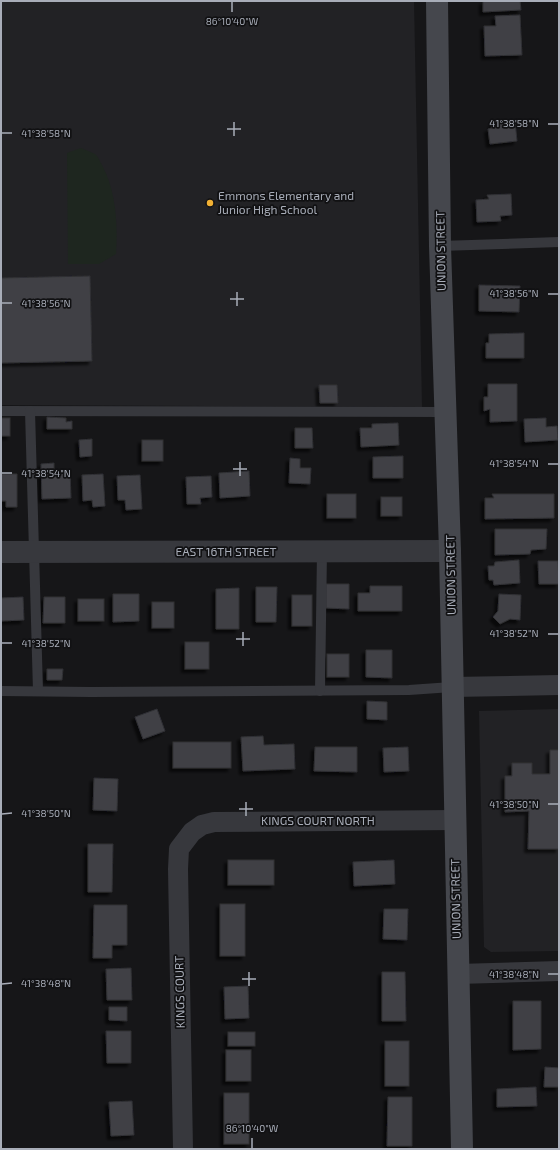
<svg xmlns="http://www.w3.org/2000/svg" width="560" height="1150" viewBox="0 0 560 1150" font-family="'Exo 2',sans-serif">
  <style>
    .built { fill: #222225 }
    .green { fill: #1e261f }
    .building { fill: #404145; stroke: #303034; filter: url(#shadow) }
    .lines { fill: none; stroke-linecap: round; stroke-linejoin: round }
    .service { stroke: #37383d; stroke-width: 10 }
    .minor { stroke: #37383d; stroke-width: 20 }
    .tertiary { stroke: #37383d; stroke-width: 22 }
    .secondary { stroke: #45474d; stroke-width: 22 }
    .ticks { fill: none; stroke: #a8adb8; stroke-width: 1.5 }
    .poi-dot { fill: #f2b134; stroke: #111113; stroke-width: 1.5 }
    .labels { text-anchor: middle; stroke-width: 3.5; stroke-linejoin: round; paint-order: stroke }
    .poi-label { font-size: 12px; fill: #a8adb8; stroke: #111113; text-anchor: start }
    .street-label { font-size: 12px; fill: #a8adb8; stroke: #111113 }
    .ticks-label { font-size: 10px; text-anchor: middle; fill: #a8adb8; stroke: #111113; stroke-width: 3.5; stroke-linejoin: round; paint-order: stroke }
  </style>
  <defs>
    <filter id="shadow"><feDropShadow dx="-3.5" dy="3.5" stdDeviation="1" flood-color="#0009"/></filter>
  </defs>
  <rect width="100%" height="100%" fill="#161618"/>
  <g class="built">
    <path d="M1,1h413l8,406 -421,-2z"/>
    <path d="M559,709v242l-68,1 -7,-5 -5,-236z"/>
  </g>
  <path class="green" d="M81,148c4,2 10,4 14,6 3,2 5,8 7,11 14,26 16,59 14,89l-17,10h-31l-1,-111z"/>
  <g class="building">
    <path d="M483,1h37l1,9 -38,2z"/>
    <path d="M520,15l2,40 -37,1 -1,-30h12l-1,-10z"/>
    <path d="M515,121l2,20 -27,3 -2,-15 4,-1v-5z"/>
    <path d="M511,194l1,21 -12,1 1,5 -24,1 -1,-22 13,-1 -2,-4z"/>
    <path d="M90,276l2,85 -91,2v-85z"/>
    <path d="M479,285l41,1 -1,26 -40,-1z"/>
    <path d="M524,333v25h-38v-15h3v-9z"/>
    <path d="M488,384h29v37l-27,1v-13l-6,2v-14h4z"/>
    <path d="M319,385h18l1,18h-18z"/>
    <path d="M47,417l19,1v4l6,-1v8h-25z"/>
    <rect x="1" y="418" width="9" height="18"/>
    <path d="M546,418v9l11,-1 1,14 -33,2 -1,-23z"/>
    <path d="M398,423l1,22 -38,2 -1,-19h12v-4z"/>
    <path d="M295,428h17l1,20h-18z"/>
    <path d="M92,439v17l-12,1 -1,-17z"/>
    <rect x="142" y="440" width="21" height="21"/>
    <path d="M403,456v22h-30v-21z"/>
    <path d="M290,458l10,1v9h11l-1,16 -21,-1z"/>
    <path d="M54,463v8l16,-1 1,28 -29,1 -1,-35z"/>
    <path d="M249,471l1,25 -30,2 -1,-25z"/>
    <path d="M1,474h16v33h-11v-6h-5z"/>
    <path d="M103,474l2,32 -12,1 -1,-7 -9,1 -1,-26z"/>
    <path d="M140,475l2,34 -16,1 -1,-10h-7l-1,-24z"/>
    <path d="M211,476l1,21 -12,1 1,6h-14l-1,-27z"/>
    <rect x="327" y="494" width="29" height="24"/>
    <path d="M492,494h62v24l-69,1v-21h9z"/>
    <rect x="381" y="497" width="21" height="19"/>
    <path d="M495,529h52l-1,20 -15,1 -1,4 -35,1z"/>
    <path d="M519,560l1,23 -26,2 -1,-5h-4l-1,-14h6l1,-4z"/>
    <path d="M538,561h20l1,23h-20z"/>
    <path d="M326,584h23v25l-23,-1z"/>
    <path d="M370,586h32v25h-44v-18h12z"/>
    <path d="M256,587h21l-1,35h-20z"/>
    <path d="M239,588v41h-23v-40z"/>
    <path d="M113,594h26v27l-26,1z"/>
    <path d="M499,594l22,1 -1,25 -10,-1 -10,5 -7,-7 5,-6z"/>
    <rect x="292" y="595" width="20" height="31"/>
    <path d="M23,597l1,23 -23,1v-23z"/>
    <path d="M44,597h21v26h-22z"/>
    <rect x="78" y="599" width="26" height="22"/>
    <rect x="152" y="602" width="22" height="26"/>
    <rect x="185" y="642" width="24" height="27"/>
    <path d="M366,650h26v28l-26,-1z"/>
    <rect x="327" y="654" width="22" height="23"/>
    <path d="M47,669h16l-1,11h-15z"/>
    <path d="M367,701l20,1v18l-20,-1z"/>
    <path d="M157,709l8,22 -22,8 -8,-22z"/>
    <path d="M263,736l1,9 30,-1 1,25 -52,2 -2,-34z"/>
    <rect x="173" y="742" width="58" height="26"/>
    <path d="M315,747h42v25l-43,-1z"/>
    <path d="M408,747l1,24 -25,1 -1,-24z"/>
    <path d="M550,750h9v99h-31l1,-38 -24,1v-36h7v-13h20v11h18z"/>
    <path d="M94,778l24,1 -1,32 -24,-1z"/>
    <path d="M88,844h25l-1,48h-24z"/>
    <rect x="228" y="860" width="46" height="25"/>
    <path d="M394,860l1,24 -41,2 -1,-24z"/>
    <rect x="220" y="904" width="25" height="52"/>
    <path d="M94,905h33v40h-15v13h-19z"/>
    <path d="M384,909h24l-1,31 -24,-1z"/>
    <path d="M131,968l1,32h-25l-1,-31z"/>
    <path d="M382,972h23l1,49h-24z"/>
    <path d="M248,986l1,32 -24,1 -1,-32z"/>
    <path d="M513,1001h28v48l-28,1z"/>
    <path d="M109,1007h18v14l-18,-1z"/>
    <path d="M106,1031h25v32h-24z"/>
    <rect x="228" y="1032" width="27" height="14"/>
    <rect x="385" y="1041" width="24" height="45"/>
    <rect x="226" y="1050" width="25" height="31"/>
    <path d="M545,1067l14,1v19h-15z"/>
    <path d="M536,1087l1,19 -40,1v-18z"/>
    <rect x="224" y="1093" width="25" height="51"/>
    <path d="M388,1097h24v49h-25z"/>
    <path d="M132,1101l2,34 -23,1 -2,-34z"/>
  </g>
  <g class="lines">
    <g class="service">
      <path d="M440,246l119,-4"/>
      <path d="M1,411l445,1"/>
      <path d="M30,411l8,280"/>
      <path d="M1,691l90,1 318,-2 43,-3"/>
      <path d="M320,691l2,-140"/>
    </g>
    <g class="minor">
      <path d="M452,687l107,-2"/>
      <path d="M458,974l101,-3"/>
      <path d="M183,1149l-5,-280 1,-20 13,-17 10,-7 12,-3 241,-2"/>
    </g>
    <path class="tertiary" d="M1,552l449,-1"/>
    <path class="secondary" d="M437,1l3,245 10,305 12,598"/>
  </g>
  <path class="ticks" d="M232,2v10M234,122v14M548,124h10M227,129h14M2,133h10M237,292v14M548,294h10M230,299h14M2,303h10M240,462v14M548,464h10M233,469h14M2,473h10M243,632v14M548,634h10M236,639h14M2,643h10M246,802v14M548,804h10M239,809h14M2,814l10,-1M249,972v14M548,974h10M242,979h14M2,984l10,-1M252,1138v10"/>
  <circle class="poi-dot" cx="210" cy="203" r="4"/>
  <g class="labels">
    <g class="poi-label">
      <text x="218" y="200">Emmons Elementary and<tspan x="218" dy="14">Junior High School</tspan></text>
    </g>
    <g class="street-label">
      <text transform="translate(441 251) rotate(-91)" y="4">UNION STREET</text>
      <text x="226" y="556">EAST 16TH STREET</text>
      <text transform="translate(451 575) rotate(-91)" y="4">UNION STREET</text>
      <text x="318" y="825">KINGS COURT NORTH</text>
      <text transform="translate(456 899) rotate(-91)" y="4">UNION STREET</text>
      <text transform="translate(180 992) rotate(-91)" y="4">KINGS COURT</text>
    </g>
  </g>
  <g class="ticks-label">
    <text x="232" y="25">86°10'40"W</text>
    <text x="514" y="127">41°38'58"N</text>
    <text x="46" y="137">41°38'58"N</text>
    <text x="514" y="297">41°38'56"N</text>
    <text x="46" y="307">41°38'56"N</text>
    <text x="514" y="467">41°38'54"N</text>
    <text x="46" y="477">41°38'54"N</text>
    <text x="514" y="637">41°38'52"N</text>
    <text x="46" y="647">41°38'52"N</text>
    <text x="514" y="808">41°38'50"N</text>
    <text x="46" y="817">41°38'50"N</text>
    <text x="514" y="978">41°38'48"N</text>
    <text x="46" y="987">41°38'48"N</text>
    <text x="252" y="1132">86°10'40"W</text>
  </g>
  <rect width="560" height="1150" fill="none" stroke="#a8adb8" stroke-width="4"/>
</svg>
